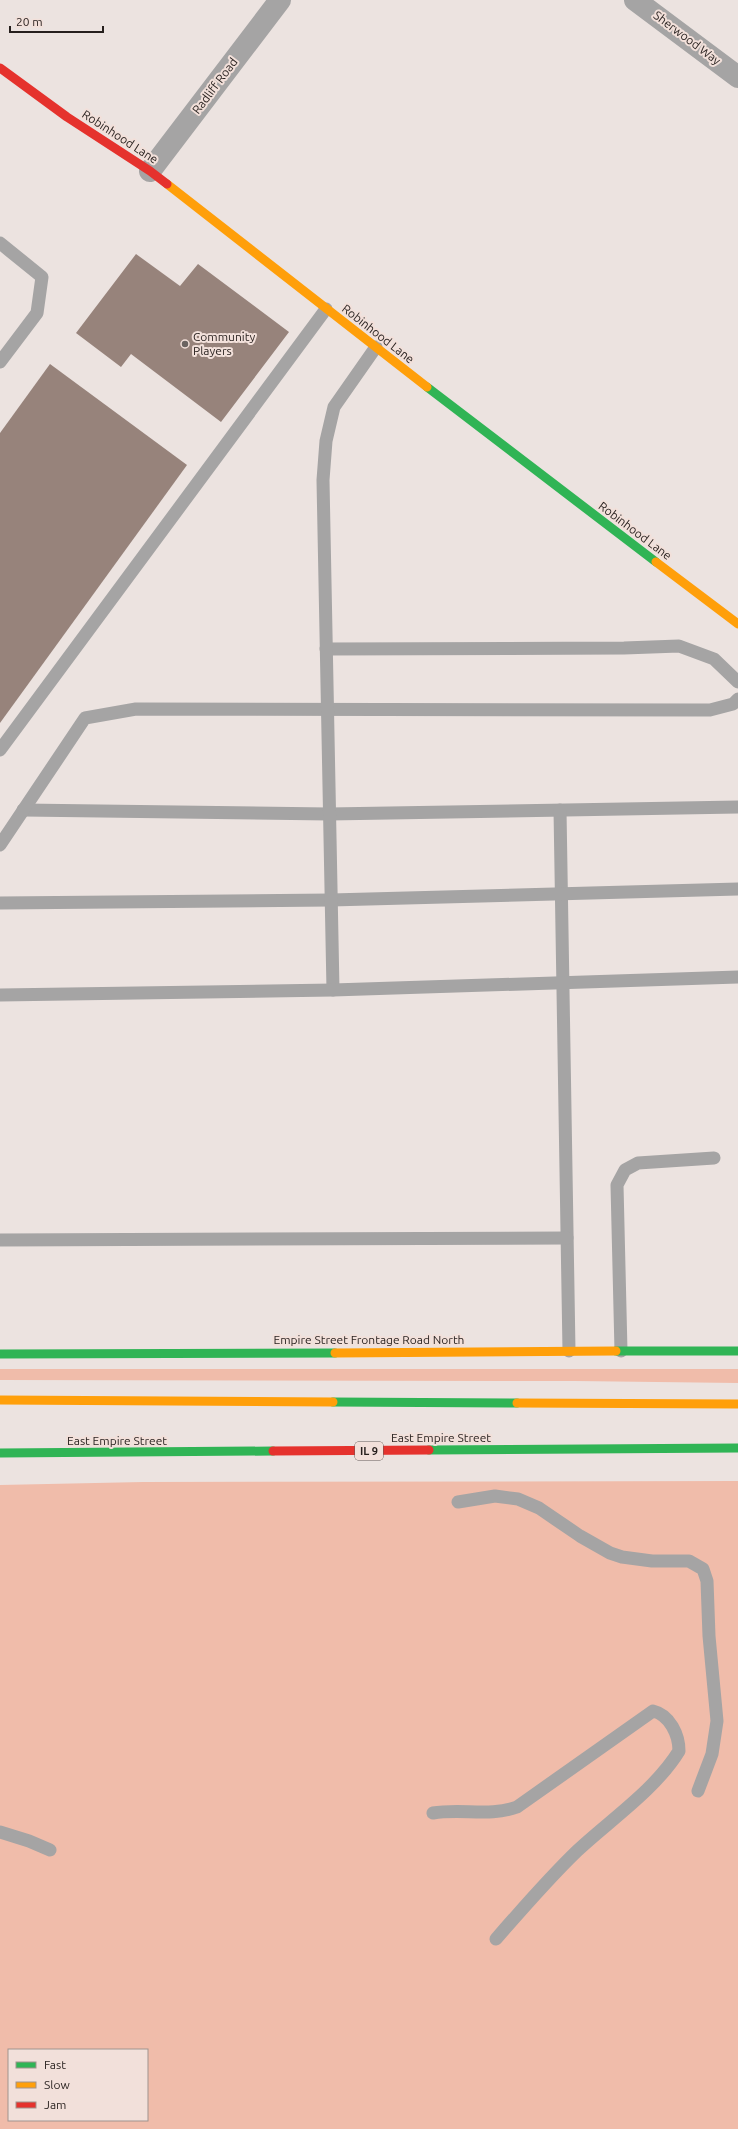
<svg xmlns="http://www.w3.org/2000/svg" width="738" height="2129" viewBox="0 0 738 2129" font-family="Ubuntu,sans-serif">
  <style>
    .green { fill: #f0bcaa; fill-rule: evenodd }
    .building { fill: #97837b }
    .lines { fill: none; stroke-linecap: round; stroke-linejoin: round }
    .lane { stroke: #a5a4a4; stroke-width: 13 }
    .street { stroke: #a5a4a4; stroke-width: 22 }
    .fast { stroke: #30b455; stroke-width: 9 }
    .slow { stroke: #ff9f0a; stroke-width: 9 }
    .jam { stroke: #e5322d; stroke-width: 9 }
    .poi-dot { fill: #6b6461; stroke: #f2e0da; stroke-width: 1.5 }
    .labels { text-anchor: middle; stroke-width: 4; stroke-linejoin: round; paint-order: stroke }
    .shield { fill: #f2e0da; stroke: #635956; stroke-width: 1 }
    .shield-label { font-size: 11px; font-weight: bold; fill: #261f1d }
    .street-label { font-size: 12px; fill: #261f1d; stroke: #f2e0da }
    .poi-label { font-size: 12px; fill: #261f1d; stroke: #f2e0da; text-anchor: start }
  </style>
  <rect width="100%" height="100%" fill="#ece3e0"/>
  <g class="green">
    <path d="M0,1369h738v14l-163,-2 -575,-1z"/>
    <path d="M738,1481v648h-738v-644l143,-3zM9,2050h138v70h-138z"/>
  </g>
  <g class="building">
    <path d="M136,254l44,32 18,-22 91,68 -68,90 -90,-68 -10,13 -45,-34z"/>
    <path d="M50,364l137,101 -187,258v-290z"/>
  </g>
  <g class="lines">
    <g class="lane">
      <path d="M0,243l42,34 -5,36 -37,49"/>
      <path d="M326,649l298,-1 55,-2 35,13 24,23"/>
      <path d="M0,750l326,-441"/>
      <path d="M23,810l306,4 409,-7"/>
      <path d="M560,810l9,541"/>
      <path d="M0,845l85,-127 51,-9 574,1 23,-6 5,-5"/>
      <path d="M0,903l331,-3 407,-11"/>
      <path d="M333,990l-10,-510 3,-39 8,-34 42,-60"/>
      <path d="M0,995l333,-5 405,-13"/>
      <path d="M0,1240l567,-2"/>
      <path d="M621,1351l-4,-166 8,-15 13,-7 76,-5"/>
      <path d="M458,1502l37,-6 23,3 21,9 41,28 30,17 12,4 30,4h37l14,8 4,12 2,55 8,85 -5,33 -14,37"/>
      <path d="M433,1813c28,-5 57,4 84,-6l136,-96c17,4 26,24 26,40 -24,39 -69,69 -102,100 -29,28 -55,58 -81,88"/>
      <path d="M0,1832l29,9 21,9"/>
    </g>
    <g class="street">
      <path d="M635,0l103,77"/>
      <path d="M150,171l130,-171"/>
    </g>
    <g class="fast">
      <path d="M427,387l229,175"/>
      <path d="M616,1351h122"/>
      <path d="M0,1354l335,-1"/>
      <path d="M333,1402l184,1"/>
      <path d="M429,1450l309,-2"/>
      <path d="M0,1453l273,-2"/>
    </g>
    <g class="slow">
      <path d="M167,184l260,203"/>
      <path d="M656,562l82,62"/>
      <path d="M335,1353l281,-2"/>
      <path d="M0,1400l333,2"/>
      <path d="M517,1403l221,1"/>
    </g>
    <g class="jam">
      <path d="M0,68l67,49 83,54 17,13"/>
      <path d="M273,1451l156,-1"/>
    </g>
  </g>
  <circle class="poi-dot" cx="185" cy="344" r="4"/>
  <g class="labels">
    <rect class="shield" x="355" y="1442" width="28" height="18" rx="3"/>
    <g class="shield-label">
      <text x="369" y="1455">IL 9</text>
    </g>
    <g class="street-label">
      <text transform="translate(687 38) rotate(37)" y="4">Sherwood Way</text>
      <text transform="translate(215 86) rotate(-53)" y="4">Radliff Road</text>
      <text transform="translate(120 137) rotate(33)" y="4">Robinhood Lane</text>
      <text transform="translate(378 334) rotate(38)" y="4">Robinhood Lane</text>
      <text transform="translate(635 531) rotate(37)" y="4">Robinhood Lane</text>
      <text x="369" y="1344">Empire Street Frontage Road North</text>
      <text x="441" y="1442">East Empire Street</text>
      <text x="117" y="1445">East Empire Street</text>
    </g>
    <g class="poi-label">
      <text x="193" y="341">Community<tspan x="193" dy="14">Players</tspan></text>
    </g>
  </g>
  <rect x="8" y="2049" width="140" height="72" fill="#f2e0da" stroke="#a0938e"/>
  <rect x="16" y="2062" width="20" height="6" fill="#30b455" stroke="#a0938e"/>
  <text x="44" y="2069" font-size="12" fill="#261f1d">Fast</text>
  <rect x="16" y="2082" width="20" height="6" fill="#ff9f0a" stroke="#a0938e"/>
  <text x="44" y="2089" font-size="12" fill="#261f1d">Slow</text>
  <rect x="16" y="2102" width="20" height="6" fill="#e5322d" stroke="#a0938e"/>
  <text x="44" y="2109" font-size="12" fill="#261f1d">Jam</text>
  <path d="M10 26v6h93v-6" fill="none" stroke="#261f1d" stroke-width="2"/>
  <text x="16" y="26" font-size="12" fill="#261f1d" stroke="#f2e0da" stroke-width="3" paint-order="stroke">20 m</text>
</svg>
